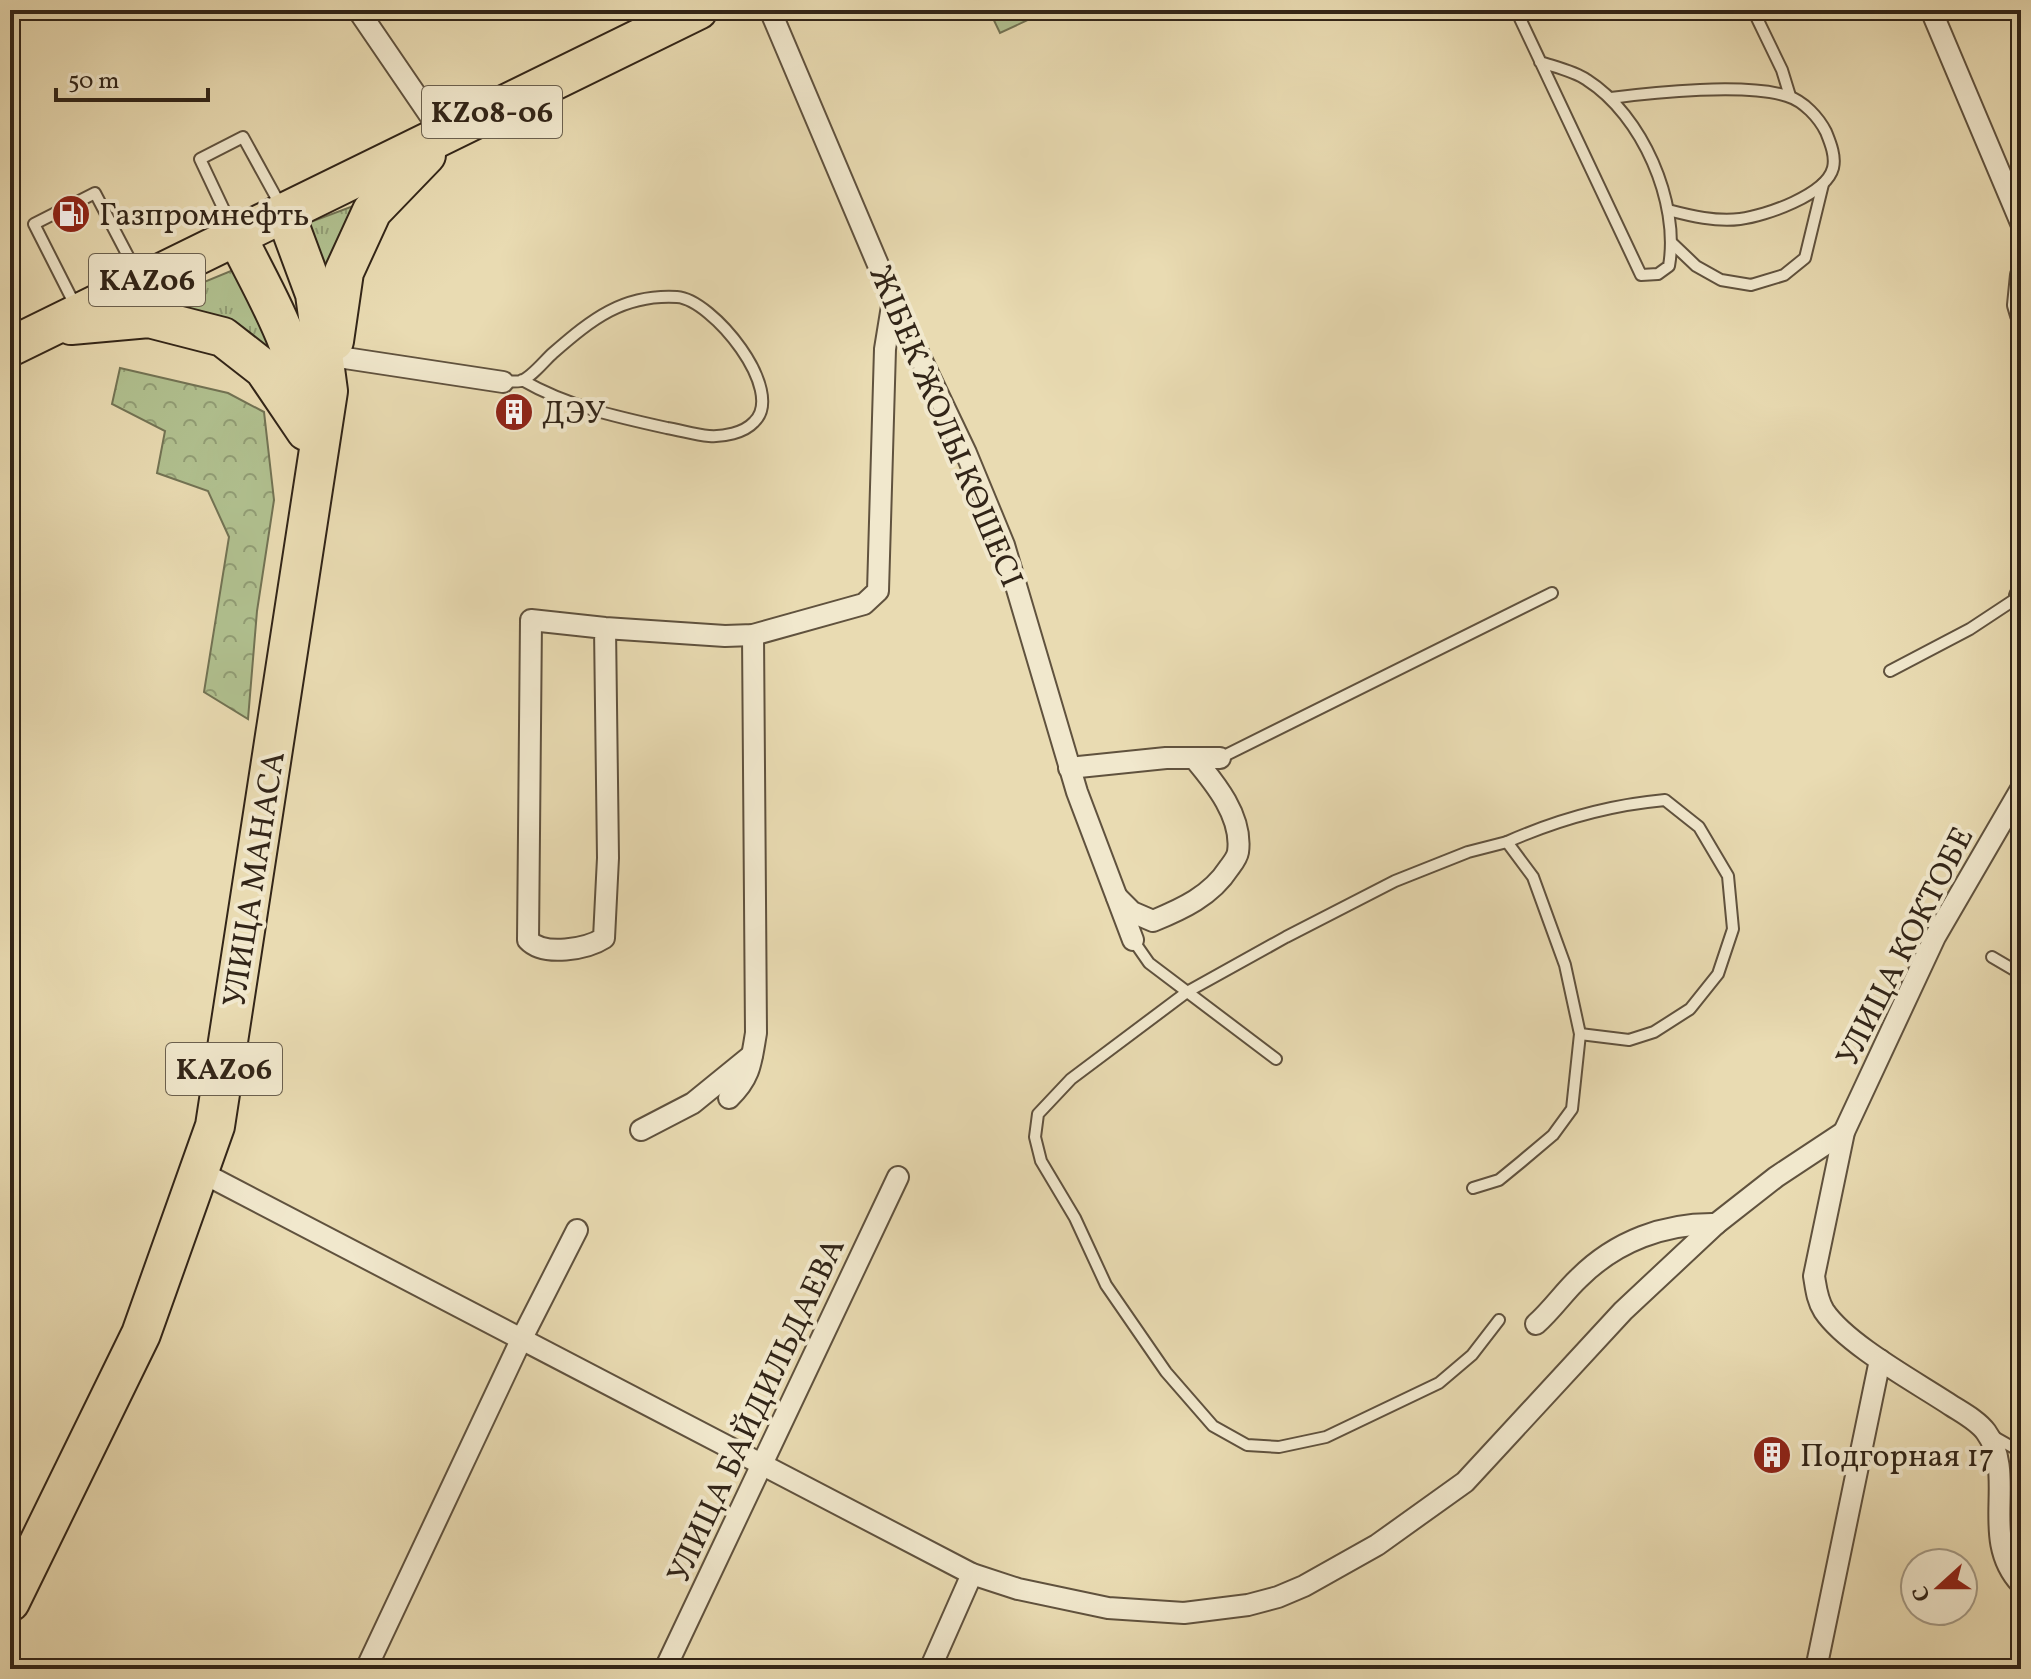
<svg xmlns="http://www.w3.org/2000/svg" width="2031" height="1679" viewBox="0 0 2031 1679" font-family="Vollkorn,serif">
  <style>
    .grass { fill: url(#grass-tufts); stroke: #727354; stroke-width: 2 }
    .forest { fill: url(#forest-crowns); stroke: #727354; stroke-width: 2 }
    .park { fill: #b1c190; stroke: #727354; stroke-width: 2 }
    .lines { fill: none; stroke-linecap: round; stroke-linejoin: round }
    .lane-casing { stroke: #60523e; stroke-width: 14 }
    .street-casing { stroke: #60523e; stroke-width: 24 }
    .highway-casing { stroke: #322518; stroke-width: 42 }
    .lane { stroke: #f1e8cd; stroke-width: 10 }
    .street { stroke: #f1e8cd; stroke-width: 20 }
    .highway { stroke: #e9dbb2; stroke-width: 38 }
    .labels { text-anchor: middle; stroke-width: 8; stroke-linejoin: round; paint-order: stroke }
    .shield { fill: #f1e8cd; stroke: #6b604e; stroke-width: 2 }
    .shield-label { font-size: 30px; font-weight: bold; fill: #322518 }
    .poi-label { font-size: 32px; fill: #322518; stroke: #f1e8cd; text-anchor: start }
    .street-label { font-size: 32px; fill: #322518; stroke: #f1e8cd }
  </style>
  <defs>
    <pattern id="grass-tufts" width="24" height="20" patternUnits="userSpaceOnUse" patternTransform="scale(2)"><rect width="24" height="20" fill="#b1c190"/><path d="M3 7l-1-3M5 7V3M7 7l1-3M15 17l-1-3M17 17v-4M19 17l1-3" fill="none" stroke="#919d75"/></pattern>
    <pattern id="forest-crowns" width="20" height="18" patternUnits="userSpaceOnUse" patternTransform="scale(2)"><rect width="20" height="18" fill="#b1c190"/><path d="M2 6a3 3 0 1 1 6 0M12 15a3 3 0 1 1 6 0" fill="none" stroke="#919d75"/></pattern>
  </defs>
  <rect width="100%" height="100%" fill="#e9dbb2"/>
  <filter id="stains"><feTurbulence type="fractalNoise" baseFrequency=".0025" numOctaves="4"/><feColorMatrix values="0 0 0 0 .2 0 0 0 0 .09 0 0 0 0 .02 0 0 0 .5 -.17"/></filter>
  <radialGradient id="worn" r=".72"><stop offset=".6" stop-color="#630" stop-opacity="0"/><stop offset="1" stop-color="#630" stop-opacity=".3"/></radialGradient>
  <g class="grass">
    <path d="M364,202l-38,90 -21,-68z"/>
    <path d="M238,268l44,109 -141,-69z"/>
  </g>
  <path class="forest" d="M120,368l108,25 36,19 10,88 -17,111 -9,108 -44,-27 25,-155 -21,-46 -51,-18 8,-42 -53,-27z"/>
  <path class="park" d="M989,10h60l-49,23z"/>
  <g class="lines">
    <defs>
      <g id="lane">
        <path d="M1516,10l125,265 17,-1 11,-8c11,-64 -27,-151 -82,-186 -13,-9 -32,-13 -47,-18"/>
        <path d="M1753,10l29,60 8,26"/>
        <path d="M1611,98c44,-6 135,-15 176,-2 17,5 32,22 39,36 4,10 10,24 7,36 -7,27 -68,48 -93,51 -24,3 -49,-3 -72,-9"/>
        <path d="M233,229l-33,-70 43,-22 39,71"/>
        <path d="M1673,244l23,22 25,14 30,5 33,-10 21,-17 18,-74"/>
        <path d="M76,307l-42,-83 61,-31 44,84"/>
        <path d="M503,382c5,-1 13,0 18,-1 11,-4 23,-20 32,-28 39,-34 70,-59 124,-56 35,2 110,94 77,125 -10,11 -31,15 -45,14 -14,-1 -29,-6 -42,-8 -50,-11 -100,-22 -145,-48"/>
        <path d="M1890,671l80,-42 50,-33"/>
        <path d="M1220,758l332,-165"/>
        <path d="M1507,842c52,-23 102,-37 158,-42l34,27 29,49 5,53 -15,45 -28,35 -36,23 -25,8 -49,-6"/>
        <path d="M1133,940l16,23 127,96"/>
        <path d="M1992,957l29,17"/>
        <path d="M1473,1188l26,-8 22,-18 32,-27 19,-26 8,-75 -15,-69 -32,-88 -26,-35 -39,10 -73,29 -109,56 -99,55 -116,87 -33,35 -3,23 6,24 34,57 31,67 60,87 47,54 34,19 32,2 47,-10 113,-54 33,-28 27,-35"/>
        <path d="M1991,1435l30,17"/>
      </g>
      <g id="street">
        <path d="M358,10l86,126"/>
        <path d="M770,10l123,290 73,153 38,92 73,247 56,148"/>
        <path d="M1931,10l90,213"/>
        <path d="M2021,275l-3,30 3,10"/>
        <path d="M332,356l171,26"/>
        <path d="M2020,596l1,-1"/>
        <path d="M605,628l3,230 -4,80c-17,11 -60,19 -76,2l3,-320 74,8 120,8 28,-1 111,-31 14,-13 7,-242 8,-49"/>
        <path d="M1069,768l97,-10h54"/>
        <path d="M2021,789l-86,148 -91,195 -30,144c2,12 3,24 10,35 23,34 92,71 128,95 11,7 26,15 34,26 32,44 -8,106 35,152"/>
        <path d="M1117,897l15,15 21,9c29,-12 58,-25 76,-53 3,-4 8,-10 9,-16 5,-35 -23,-69 -44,-94"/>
        <path d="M729,1098c22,-21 22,-36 27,-65l-3,-398"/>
        <path d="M641,1130l52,-27 59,-48"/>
        <path d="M199,1171l773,403 46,15 90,19 76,5 64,-8 30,-8 26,-11 73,-41 88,-63 158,-171 93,-87 60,-47 68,-45"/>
        <path d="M1536,1324c16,-14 28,-32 43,-46 37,-37 86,-55 137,-54"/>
        <path d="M366,1669l156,-331 55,-108"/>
        <path d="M665,1669l233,-492"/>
        <path d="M930,1669l42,-95"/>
        <path d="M1816,1669l64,-309"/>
      </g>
      <g id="highway">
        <path d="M237,237c30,61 64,113 68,182"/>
        <path d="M71,325l78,-7 74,19 41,32 42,62"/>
        <path d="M334,341l10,-69 28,-61 54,-56"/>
        <path d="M10,347l688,-337"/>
        <path d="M10,1602l131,-268 74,-208 113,-735 -13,-97 -30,-81"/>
      </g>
    </defs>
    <use href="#lane" class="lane-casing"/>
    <use href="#street" class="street-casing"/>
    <use href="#highway" class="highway-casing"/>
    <use href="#lane" class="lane"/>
    <use href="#street" class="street"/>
    <use href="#highway" class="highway"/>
  </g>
  <defs>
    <symbol id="fuel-disc" viewBox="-11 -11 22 22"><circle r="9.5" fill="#8f2418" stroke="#f1e8cd"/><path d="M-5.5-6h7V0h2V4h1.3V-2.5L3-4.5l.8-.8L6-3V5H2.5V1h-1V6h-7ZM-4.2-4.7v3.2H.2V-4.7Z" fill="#fff"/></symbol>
    <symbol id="building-disc" viewBox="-11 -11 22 22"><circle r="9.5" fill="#8f2418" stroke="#f1e8cd"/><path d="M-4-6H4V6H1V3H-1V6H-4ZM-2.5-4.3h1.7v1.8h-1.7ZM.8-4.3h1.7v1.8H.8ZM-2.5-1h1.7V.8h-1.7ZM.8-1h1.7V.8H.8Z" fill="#fff"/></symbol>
  </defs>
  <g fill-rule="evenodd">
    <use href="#fuel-disc" x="49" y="192" width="44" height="44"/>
    <use href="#building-disc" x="492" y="390" width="44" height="44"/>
    <use href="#building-disc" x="1750" y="1433" width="44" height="44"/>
  </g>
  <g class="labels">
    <g class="shield">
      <rect x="422" y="86" width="140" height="52" rx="6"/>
      <rect x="89" y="254" width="116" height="52" rx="6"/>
      <rect x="166" y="1043" width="116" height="52" rx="6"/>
    </g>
    <g class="shield-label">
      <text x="492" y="122">KZ08-06</text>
      <text x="147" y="290">KAZ06</text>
      <text x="224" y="1079">KAZ06</text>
    </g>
    <g class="poi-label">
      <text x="99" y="225">Газпромнефть</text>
      <text x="542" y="423">ДЭУ</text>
      <text x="1800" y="1466">Подгорная 17</text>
    </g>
    <g class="street-label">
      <text transform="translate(947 426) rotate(67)" y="11">ЖІБЕК ЖОЛЫ КӨШЕСІ</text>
      <text transform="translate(253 879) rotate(-81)" y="11">УЛИЦА МАНАСА</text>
      <text transform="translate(1904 946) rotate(-63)" y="11">УЛИЦА КОКТОБЕ</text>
      <text transform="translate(755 1410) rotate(-65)" y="11">УЛИЦА БАЙДИЛЬДАЕВА</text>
    </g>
  </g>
  <rect width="2031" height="1679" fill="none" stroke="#e9dbb2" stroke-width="40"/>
  <rect x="12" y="12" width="2007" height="1655" fill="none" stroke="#322518" stroke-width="4"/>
  <rect x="20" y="20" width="1991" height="1639" fill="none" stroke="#322518" stroke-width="2"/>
  <g transform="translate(1939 1587) rotate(249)"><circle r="38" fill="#f1e8cd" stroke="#a59a85" stroke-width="2"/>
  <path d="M0-6L14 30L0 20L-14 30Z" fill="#8f2418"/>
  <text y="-12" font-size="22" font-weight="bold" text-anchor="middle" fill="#322518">С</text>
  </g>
  <path d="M56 88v12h152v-12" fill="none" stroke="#322518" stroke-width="4"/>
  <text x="68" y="88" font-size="24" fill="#322518" stroke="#f1e8cd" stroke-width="6" paint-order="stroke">50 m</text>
  <rect width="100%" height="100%" filter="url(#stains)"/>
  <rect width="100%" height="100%" fill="url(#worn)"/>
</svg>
